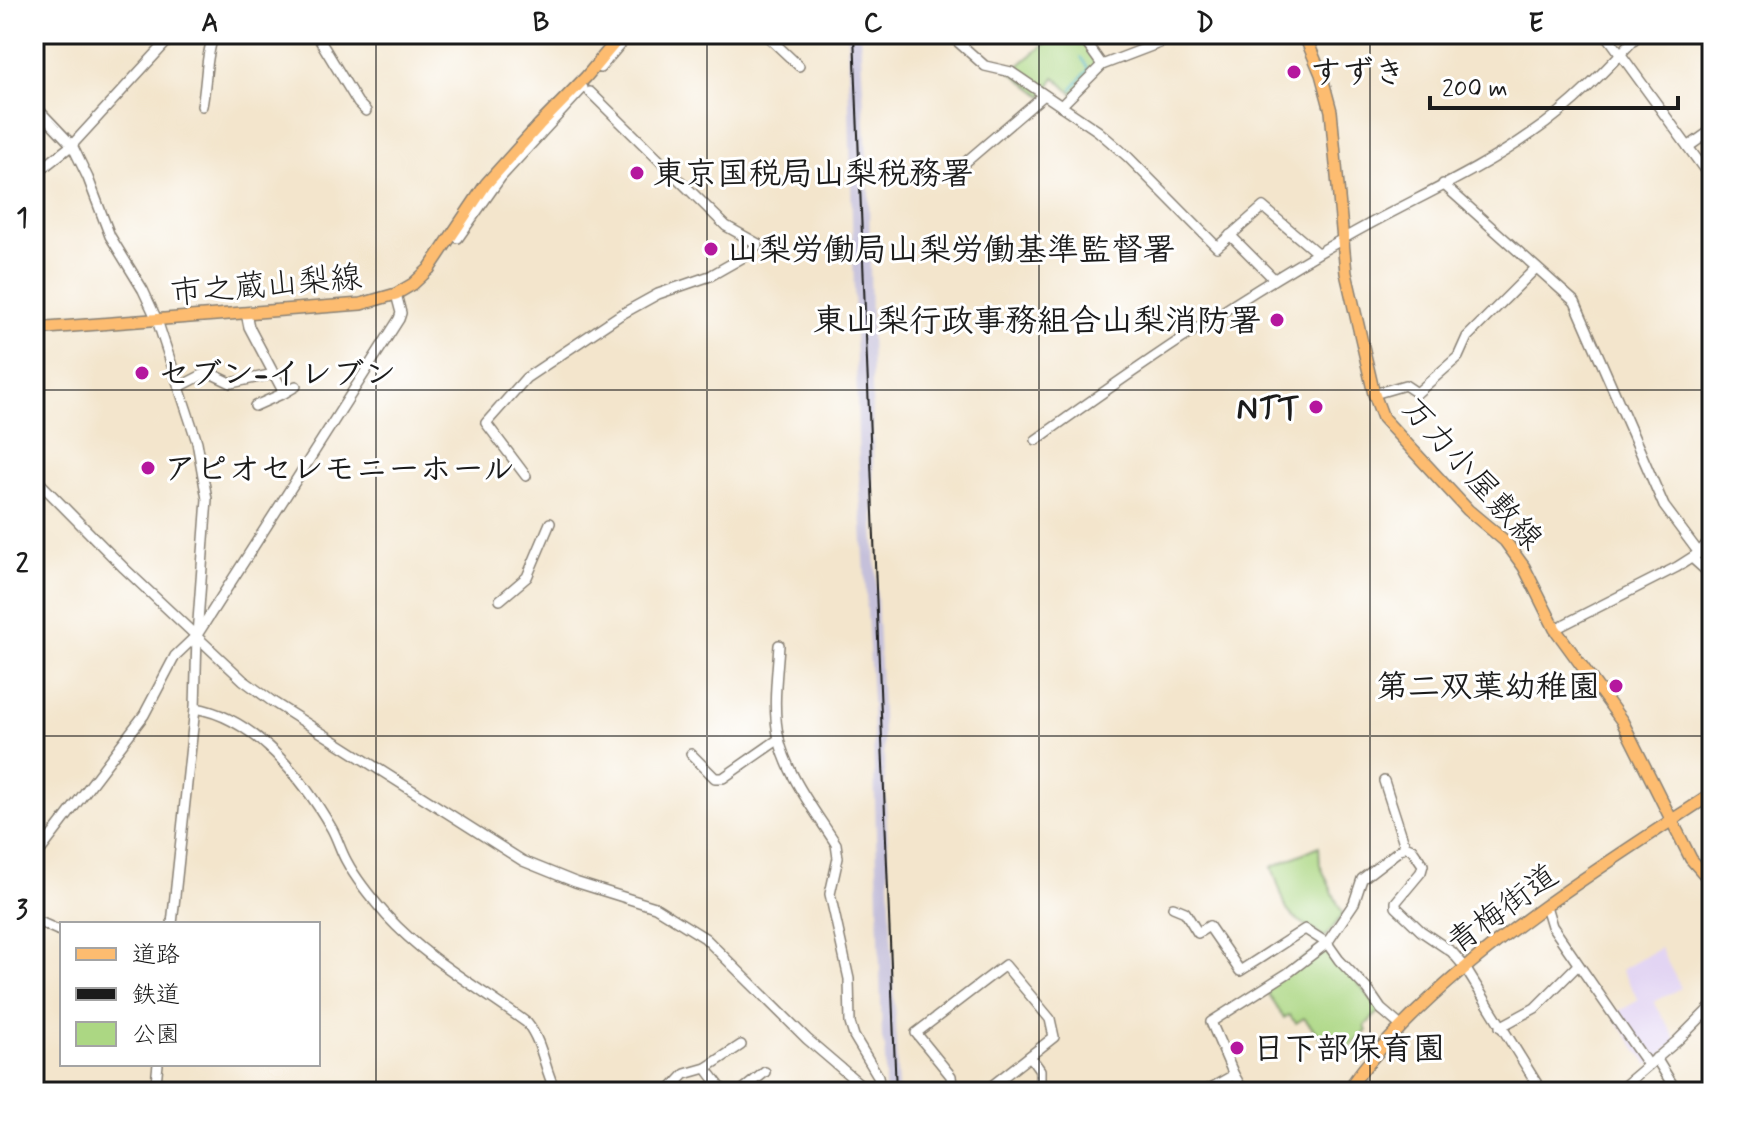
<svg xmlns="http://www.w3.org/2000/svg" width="1746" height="1126" viewBox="0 0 1746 1126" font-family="Mynerve,'Klee One',sans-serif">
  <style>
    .built { fill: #e2d4f3 }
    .industrial { fill: #c5c0da }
    .green { fill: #acd783; stroke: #647a50; stroke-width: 2 }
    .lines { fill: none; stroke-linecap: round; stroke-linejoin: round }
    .stream { stroke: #40aac0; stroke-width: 2 }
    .minor-casing { stroke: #888074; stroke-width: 12 }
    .major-casing { stroke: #888074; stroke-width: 14 }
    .minor { stroke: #fff; stroke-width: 9 }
    .major { stroke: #fdbc70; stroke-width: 11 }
    .rail { stroke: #1c1c1c; stroke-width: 2 }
    .grid { fill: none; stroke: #1c1c1c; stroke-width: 2; stroke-opacity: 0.55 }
    .poi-dot { fill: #b5179e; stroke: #fff; stroke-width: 3 }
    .labels { text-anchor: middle; stroke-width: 6; stroke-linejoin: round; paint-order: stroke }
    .poi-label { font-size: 32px; font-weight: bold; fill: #1c1c1c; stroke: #fff; text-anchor: start }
    .street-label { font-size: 32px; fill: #1c1c1c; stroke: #fff }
    .neatline { fill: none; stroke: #1c1c1c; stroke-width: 3 }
    .grid-label { font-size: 26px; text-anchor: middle; font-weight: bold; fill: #1c1c1c }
  </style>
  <rect width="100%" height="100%" fill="#fff"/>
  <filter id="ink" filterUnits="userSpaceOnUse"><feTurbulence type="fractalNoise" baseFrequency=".0125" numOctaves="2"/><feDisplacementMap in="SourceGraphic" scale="16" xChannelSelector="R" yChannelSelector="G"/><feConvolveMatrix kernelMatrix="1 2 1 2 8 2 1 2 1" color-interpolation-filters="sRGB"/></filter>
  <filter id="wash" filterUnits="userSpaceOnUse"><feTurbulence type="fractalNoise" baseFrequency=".006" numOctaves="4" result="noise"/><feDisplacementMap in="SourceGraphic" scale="32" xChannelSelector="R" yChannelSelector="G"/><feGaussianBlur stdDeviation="1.8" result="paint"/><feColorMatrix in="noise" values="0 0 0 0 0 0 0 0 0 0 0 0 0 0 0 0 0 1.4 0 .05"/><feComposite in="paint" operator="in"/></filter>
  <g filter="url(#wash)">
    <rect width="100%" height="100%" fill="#f3e5cc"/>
    <path class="built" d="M1660,948l21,40 -27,14 23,39 -29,24 -36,-50 27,-15 -18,-30z"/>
    <path class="industrial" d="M847,34h13l9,161 5,328 24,569h-13v-44l-3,-9 -10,-340 -13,-227z"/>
    <g class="green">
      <path d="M1043,34h37l22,31 -29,29 -18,-17 -12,19 -32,-24 35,-29z"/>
      <path d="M1319,846l1,19 23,50 -18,22 -32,-20 -6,-7 -15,-43z"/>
      <path d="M1322,944l59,65 -16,17 2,5 -29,27 -34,-40 -8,5 -7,-8 -5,3 -20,-30z"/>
    </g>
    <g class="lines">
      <path class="stream" d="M1072,89l17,-20 -8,-12"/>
    </g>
  </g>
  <g filter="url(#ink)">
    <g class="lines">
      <defs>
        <g id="minor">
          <path d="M316,34l42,69 8,8"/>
          <path d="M765,34l34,32"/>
          <path d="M949,34l36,32 26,6 87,59 30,26 89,90 46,-40 54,46"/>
          <path d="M1080,34l22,31"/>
          <path d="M1606,34l106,146"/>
          <path d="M600,68l29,-34"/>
          <path d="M34,105l38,40 16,33 22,58 33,54 14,30 40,122 10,57 -10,136 -2,73 -23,216"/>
          <path d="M202,106c5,-24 3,-49 12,-72"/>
          <path d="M1061,106l41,-41 81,-31"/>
          <path d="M1688,147l24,-17"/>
          <path d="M961,166l82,-70"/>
          <path d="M34,175l38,-30 102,-111"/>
          <path d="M1443,184l132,118 89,204 35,47"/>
          <path d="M1230,235l44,44"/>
          <path d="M458,238l43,-61 82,-89"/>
          <path d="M246,313l3,14 35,66 -29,13"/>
          <path d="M181,386l27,-14 23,11 43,-9"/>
          <path d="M284,393l12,-7"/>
          <path d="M1374,394l31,-9 12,8 41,-36 9,-20 69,-69"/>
          <path d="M1036,440c99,-71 199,-140 305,-200 63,-37 132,-65 191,-107 40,-27 75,-64 107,-99"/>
          <path d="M526,476l-40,-53 40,-45 94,-63 38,-21 52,-18 37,-21 11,-11 -32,-18 -136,-134"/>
          <path d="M34,477l90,91 119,112 30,22 250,159 52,21 80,25 50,31 102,101 62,53"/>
          <path d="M1692,558l20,18"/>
          <path d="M500,600l27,-23 23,-54"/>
          <path d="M1555,629l122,-62 22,-14 13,-16"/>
          <path d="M779,645c-2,31 -7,64 0,94 9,38 36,72 57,105l2,14 -8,36 19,85 1,44 4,13 24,40 2,16"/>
          <path d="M195,708c60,10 108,70 137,121 6,11 9,23 15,33 10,19 26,38 40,54 39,43 94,73 140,107 16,20 17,46 29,69"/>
          <path d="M691,754l24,24h8l56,-39"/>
          <path d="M1384,781l21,65 7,3 11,16 -2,7 -25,30v5l25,24 31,21 12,14 78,126"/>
          <path d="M34,859l110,-144 31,-59 22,-21 202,-316 2,-6 -5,-19"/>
          <path d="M1546,906l6,20 96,139"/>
          <path d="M1173,907l12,5 13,21 11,-7 31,45 65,-42 22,14 12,17 29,30 13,19 21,18"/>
          <path d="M34,925l8,-2 20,9"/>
          <path d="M1500,1027l35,-19 43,-43"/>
          <path d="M1030,1056l10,14v10l5,12"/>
          <path d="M1656,1058l21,34"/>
          <path d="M706,1068l18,24"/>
          <path d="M155,1092l3,-28"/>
          <path d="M668,1092l17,-18 21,-6 35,-23"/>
          <path d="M740,1092l25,-20"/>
          <path d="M942,1092l10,-7"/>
          <path d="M957,1092l-5,-7 -1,-9 -35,-43 89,-68 45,54 4,18 -70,55"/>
          <path d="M1204,1092l30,-17"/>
          <path d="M1244,1092l-10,-17 -23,-53 77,-49 39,-30 27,-40 8,-24 43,-33"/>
          <path d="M1617,1092l60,-51 35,-35"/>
        </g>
        <g id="major">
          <path d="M1304,34l17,40 10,37 15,162 28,121 9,24 85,92 37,31 19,26 31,62 67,92 69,138 21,24"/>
          <path d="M34,329l327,-25 35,-10 17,-10 16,-15 57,-85 53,-59 47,-48 36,-43"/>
          <path d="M1347,1092c15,-24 35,-45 54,-65 91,-93 203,-162 311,-233"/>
        </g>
      </defs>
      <use href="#minor" class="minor-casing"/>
      <use href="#major" class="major-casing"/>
      <use href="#minor" class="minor"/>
      <use href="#major" class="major"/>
      <path class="rail" d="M854,34l42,1058"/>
    </g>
  </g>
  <path class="grid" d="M376,34v1058M707,34v1058M1039,34v1058M1370,34v1058M34,390h1678M34,736h1678"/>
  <g class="poi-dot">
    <circle cx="1294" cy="72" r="8"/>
    <circle cx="637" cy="173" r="8"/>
    <circle cx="711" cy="249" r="8"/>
    <circle cx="1277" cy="320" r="8"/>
    <circle cx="142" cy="373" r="8"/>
    <circle cx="1316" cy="407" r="8"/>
    <circle cx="148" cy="468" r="8"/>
    <circle cx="1616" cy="686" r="8"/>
    <circle cx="1237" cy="1048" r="8"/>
  </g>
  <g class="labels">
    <g class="poi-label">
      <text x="1310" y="83">すずき</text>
      <text x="653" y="184">東京国税局山梨税務署</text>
      <text x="727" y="260">山梨労働局山梨労働基準監督署</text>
      <text x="1261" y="331" text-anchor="end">東山梨行政事務組合山梨消防署</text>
      <text x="158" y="384">セブン-イレブン</text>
      <text x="1300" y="418" text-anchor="end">NTT</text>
      <text x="164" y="479">アピオセレモニーホール</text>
      <text x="1600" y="697" text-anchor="end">第二双葉幼稚園</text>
      <text x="1253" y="1059">日下部保育園</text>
    </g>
    <g class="street-label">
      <text transform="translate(266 284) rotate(-5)" y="11">市之蔵山梨線</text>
      <text transform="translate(1473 473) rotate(48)" y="11">万力小屋敷線</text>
      <text transform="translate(1502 908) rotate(-36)" y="11">青梅街道</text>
    </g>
  </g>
  <rect width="1746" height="1126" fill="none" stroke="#fff" stroke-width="88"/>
  <rect x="60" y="922" width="260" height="144" fill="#ffffff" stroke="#a4a4a4" stroke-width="2"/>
  <rect x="76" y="948" width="40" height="12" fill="#fdbc70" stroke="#a4a4a4" stroke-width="2"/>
  <text x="132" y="962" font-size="24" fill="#1c1c1c">道路</text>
  <rect x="76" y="988" width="40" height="12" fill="#1c1c1c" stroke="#a4a4a4" stroke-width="2"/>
  <text x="132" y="1002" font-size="24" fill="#1c1c1c">鉄道</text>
  <rect x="76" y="1022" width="40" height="24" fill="#acd783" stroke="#a4a4a4" stroke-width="2"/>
  <text x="132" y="1042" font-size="24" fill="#1c1c1c">公園</text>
  <path d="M1430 96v12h248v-12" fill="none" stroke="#1c1c1c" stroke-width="4"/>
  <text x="1442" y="96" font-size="24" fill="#1c1c1c" stroke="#ffffff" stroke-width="6" paint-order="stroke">200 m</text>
  <rect x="44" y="44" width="1658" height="1038" class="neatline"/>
  <g class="grid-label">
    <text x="210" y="31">A</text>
    <text x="541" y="31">B</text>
    <text x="873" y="31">C</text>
    <text x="1205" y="31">D</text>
    <text x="1536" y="31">E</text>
    <text x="22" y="226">1</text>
    <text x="22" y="572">2</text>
    <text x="22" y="918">3</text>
  </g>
</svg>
